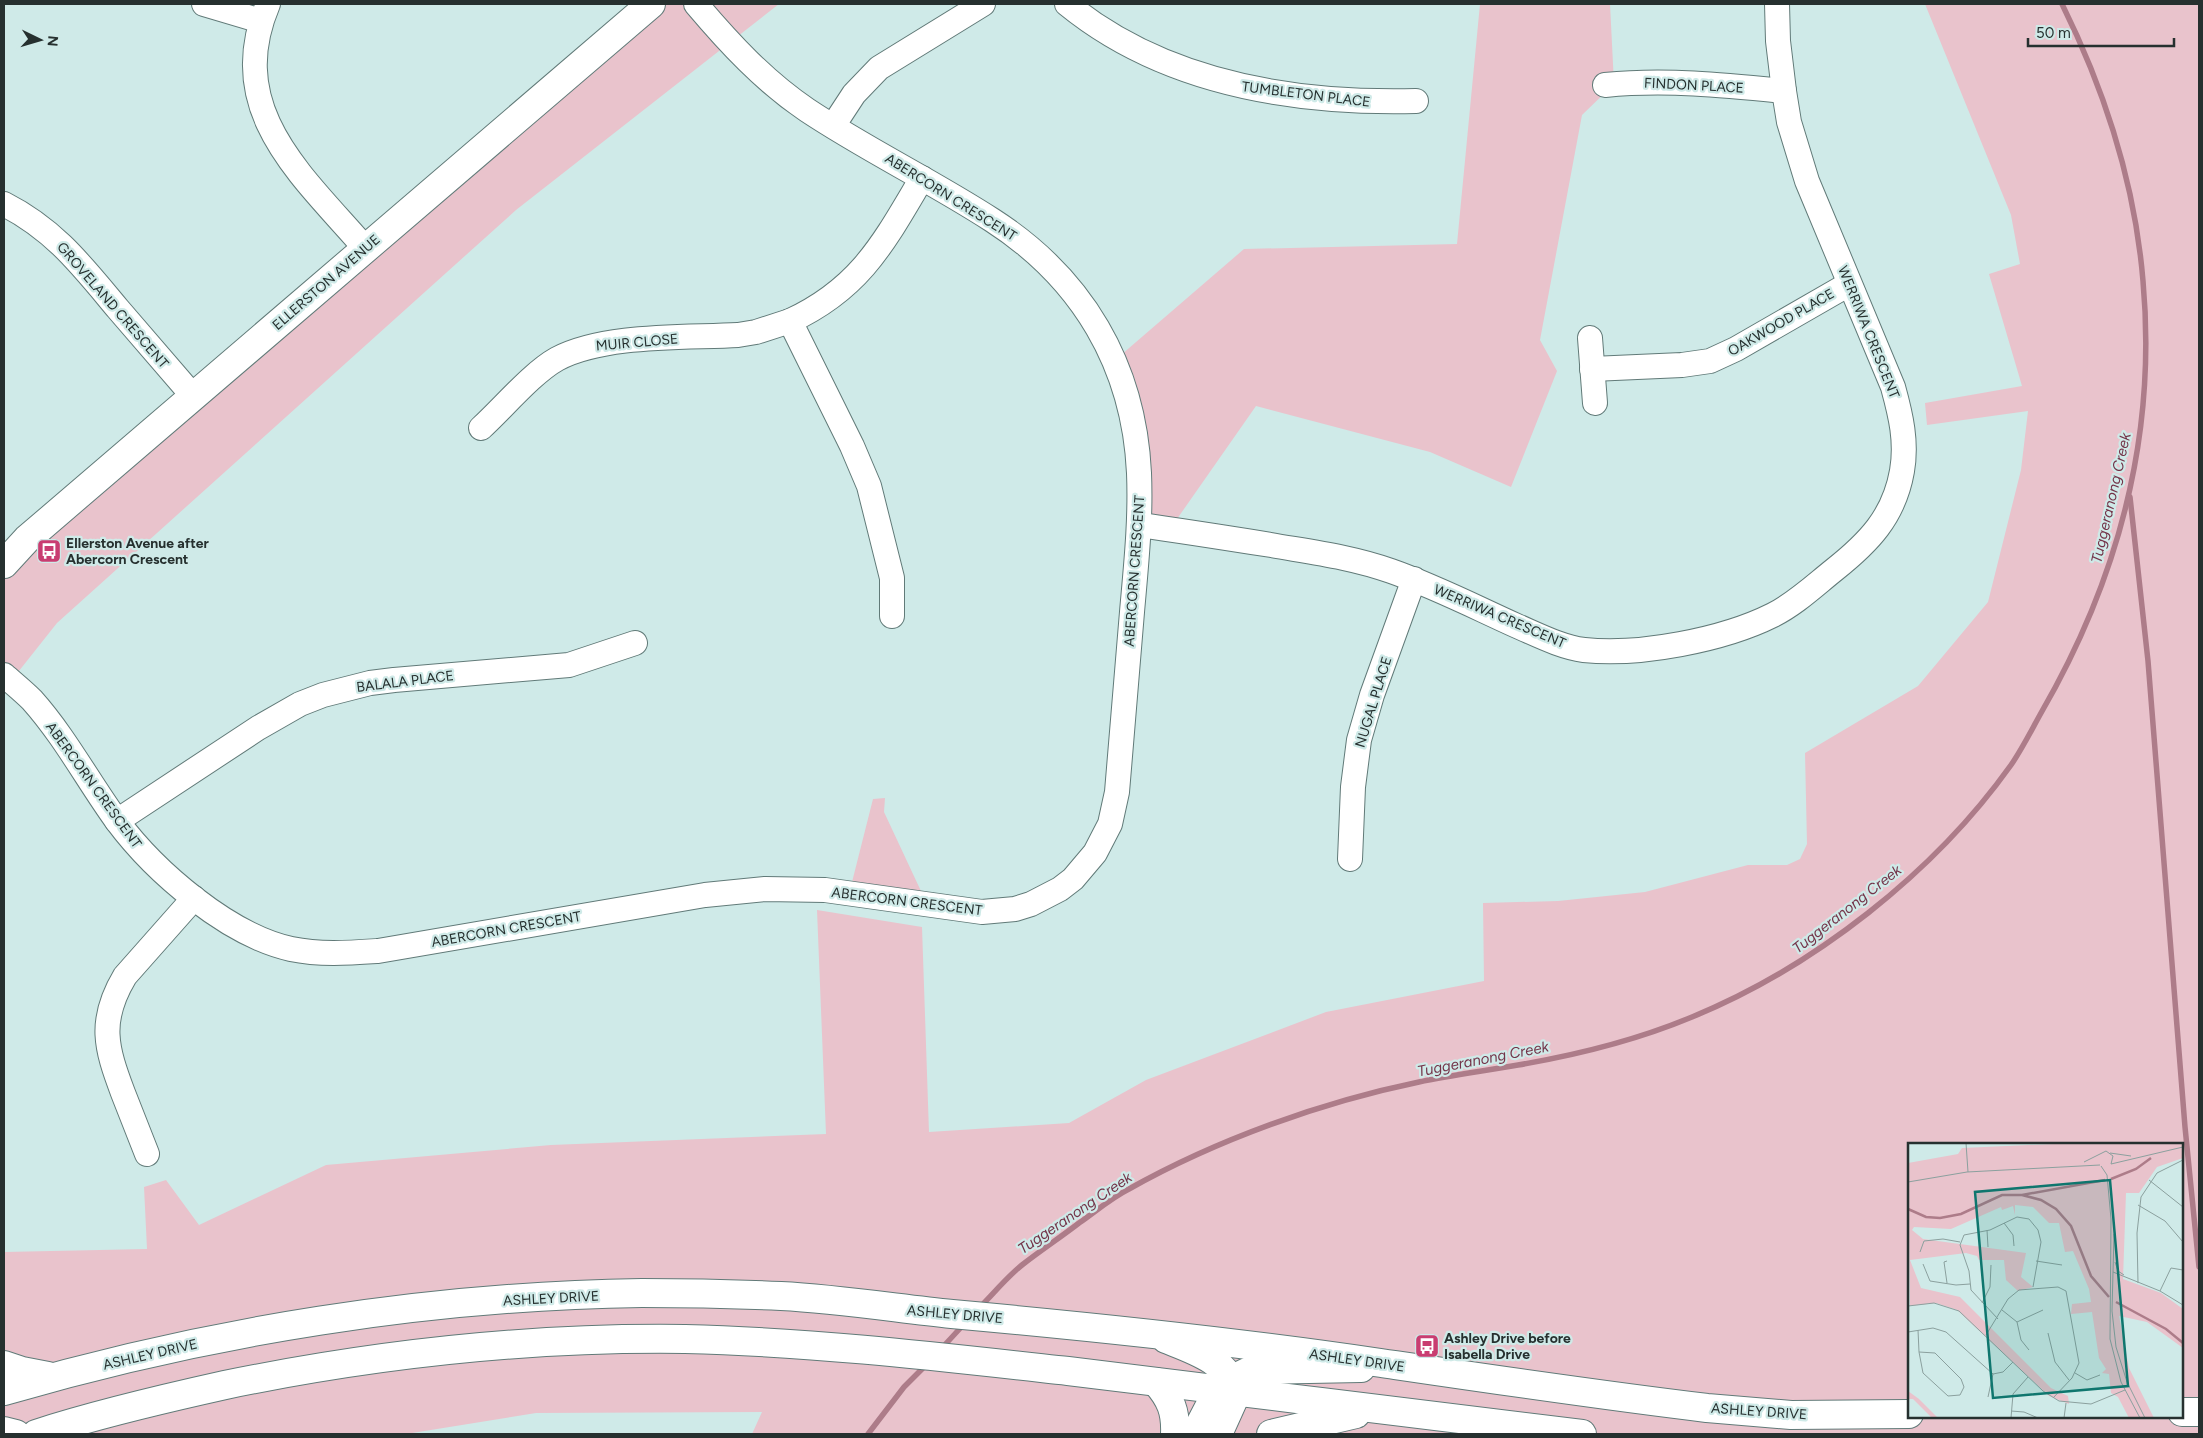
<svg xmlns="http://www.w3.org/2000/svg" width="2203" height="1438" viewBox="0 0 2203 1438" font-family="Figtree,sans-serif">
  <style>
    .green { fill: #e9c3cc; fill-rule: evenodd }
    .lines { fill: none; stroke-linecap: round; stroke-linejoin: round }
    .stream { stroke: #ad7c89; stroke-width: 5.5 }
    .minor-casing { stroke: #617a78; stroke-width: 26 }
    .tertiary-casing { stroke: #617a78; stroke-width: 30 }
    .secondary-casing { stroke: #617a78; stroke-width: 30 }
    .minor { stroke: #fff; stroke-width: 24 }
    .tertiary { stroke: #fff; stroke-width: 28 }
    .secondary { stroke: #fff; stroke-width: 28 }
    .labels { text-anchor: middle; stroke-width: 4.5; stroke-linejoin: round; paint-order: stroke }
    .street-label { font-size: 14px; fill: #26302f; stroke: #cfeae8 }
    .poi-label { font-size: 14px; font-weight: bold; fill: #26302f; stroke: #cfeae8; text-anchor: start }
    .water-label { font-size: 15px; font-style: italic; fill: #733348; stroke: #cfeae8 }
    .inset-river { fill: none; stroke: #ad7c89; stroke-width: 2.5 }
    .inset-road { fill: none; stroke: #8ba09e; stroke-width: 1 }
    .view { fill: #0f766e; fill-opacity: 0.15; stroke: #0f766e; stroke-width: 2.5 }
    .inset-edge { fill: none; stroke: #26302f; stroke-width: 2.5 }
  </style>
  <rect width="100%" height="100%" fill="#cfeae8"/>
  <g class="green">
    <path d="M651,4h128l-263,206 -459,413 -46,58 -7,14v-127z"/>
    <path d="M1480,4h130l4,80 -32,31 -42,225 17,31 -46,116 -81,-35 -174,-46 -86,123 -31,-4 -25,-164 130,-112 213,-5z"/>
    <path d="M1925,4h274v1430h-1447l10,-22 -226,1 -130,21h-402v-182l143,-3 -3,-62 22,-7 33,45 127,-60 225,-20 275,-11 -9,-224 105,17 7,205 140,-9 77,-43 180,-68 158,-31 -1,-78 75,-2 87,-9 103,-27h39l13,-6 7,-15 -2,-91 113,-67 70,-84 33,-132 7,-59 -101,14 -2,-22 97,-17 -33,-112 31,-10 -9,-49zM1909,1144h273v273h-273z"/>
    <path d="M885,798l-1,14 43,92 -78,-10 24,-95z"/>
  </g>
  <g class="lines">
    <g class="stream">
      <path d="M2130,497l18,164 37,466 14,140"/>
      <path d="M980,1307c14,-14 27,-30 42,-42 19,-15 39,-28 57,-42 16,-11 32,-25 50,-34 87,-49 193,-87 290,-107 33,-7 66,-11 99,-17 59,-10 119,-25 174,-48 122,-50 242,-144 319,-252 11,-16 20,-34 30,-52 77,-133 116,-277 102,-432 -8,-97 -38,-190 -81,-277"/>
      <path d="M941,1349l24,-26"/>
      <path d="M868,1434l36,-47 22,-22"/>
    </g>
    <defs>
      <g id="minor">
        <path d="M204,4l57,17"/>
        <path d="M268,4c-45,106 34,171 97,244"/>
        <path d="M1067,4c98,80 226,100 349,97"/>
        <path d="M1605,85c60,-6 119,0 179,6"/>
        <path d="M833,126l21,-32 25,-26 104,-64"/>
        <path d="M4,204c51,26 78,62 114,105 25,29 50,58 75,87"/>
        <path d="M1590,338l5,65"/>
        <path d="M1592,369l90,-4 28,-4 26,-12 113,-65"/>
        <path d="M481,428c22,-20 51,-55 76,-69 47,-25 127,-21 181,-24l18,-3 34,-11"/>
        <path d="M1139,525c44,6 88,13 132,20 40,7 81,12 120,26 43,15 84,36 126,55 21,9 44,21 67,24 55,6 139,-10 189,-35 22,-11 41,-29 61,-45 34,-27 60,-53 68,-99 5,-29 -1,-55 -9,-84l-86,-206 -18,-59 -5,-31 -6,-50 -1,-37"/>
        <path d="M892,616v-38l-23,-92 -17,-40 -62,-125c71,-33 94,-79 132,-143"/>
        <path d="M4,675c9,8 19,16 28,25 33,37 56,81 85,121 38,51 111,114 174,128 29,6 57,4 87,2l327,-56 60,-6 60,1 157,22 33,-3 16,-5 29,-15 13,-10 22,-26 15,-29 7,-32c5,-60 10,-120 15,-180 4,-46 9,-92 7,-139 -5,-108 -57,-195 -147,-253 -60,-39 -125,-70 -185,-110 -43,-29 -78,-67 -111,-106"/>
        <path d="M117,821l141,-93 42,-24 23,-9 47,-12 24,-3 175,-15 66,-22"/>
        <path d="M1350,859l3,-72 6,-47 13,-45 42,-116"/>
        <path d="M147,1154c-8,-20 -16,-41 -24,-61 -17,-45 -25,-72 2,-117l69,-78"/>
      </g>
      <g id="tertiary">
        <path d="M4,564l23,-25 624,-535"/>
        <path d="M1166,1339c30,12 60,21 71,53l-19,42"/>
        <path d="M4,1431l12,3"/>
        <path d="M1195,1434l23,-44 6,-7 27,-13 110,-2"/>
      </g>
      <g id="secondary">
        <path d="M4,1365l18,6 26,5"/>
        <path d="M1156,1382c15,17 20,30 19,52"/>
        <path d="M4,1391c206,-60 424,-95 638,-98 46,0 93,1 139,3 57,3 114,12 171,18 144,13 287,28 429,49 109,16 217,32 326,45l84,7 118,-1"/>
        <path d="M2182,1412h17"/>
        <path d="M36,1434c61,-20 126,-35 189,-49 151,-31 306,-48 460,-46 128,3 256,18 383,32 171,20 343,43 514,63"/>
        <path d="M1271,1434l85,-20"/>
      </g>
    </defs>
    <use href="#minor" class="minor-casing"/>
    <use href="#tertiary" class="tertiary-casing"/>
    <use href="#secondary" class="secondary-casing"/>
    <use href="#minor" class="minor"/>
    <use href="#tertiary" class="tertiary"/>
    <use href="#secondary" class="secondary"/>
  </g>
  <defs>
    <symbol id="bus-square" viewBox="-11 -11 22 22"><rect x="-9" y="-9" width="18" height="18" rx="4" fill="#c93d71" stroke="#cfeae8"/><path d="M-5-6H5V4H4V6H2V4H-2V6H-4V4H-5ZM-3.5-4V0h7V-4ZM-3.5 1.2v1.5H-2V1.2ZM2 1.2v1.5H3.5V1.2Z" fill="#fff"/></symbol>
  </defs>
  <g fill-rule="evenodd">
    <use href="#bus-square" x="35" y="537" width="28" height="28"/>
    <use href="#bus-square" x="1413" y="1332" width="28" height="28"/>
  </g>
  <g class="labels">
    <g class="street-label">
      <text transform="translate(1694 85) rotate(3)" y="5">FINDON PLACE</text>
      <text transform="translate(1306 94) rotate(7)" y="5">TUMBLETON PLACE</text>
      <text transform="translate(951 197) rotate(32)" y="5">ABERCORN CRESCENT</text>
      <text transform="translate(326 282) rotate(-41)" y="5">ELLERSTON AVENUE</text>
      <text transform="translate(113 305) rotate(49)" y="5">GROVELAND CRESCENT</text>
      <text transform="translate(1781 322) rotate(-30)" y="5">OAKWOOD PLACE</text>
      <text transform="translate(1869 332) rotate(68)" y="5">WERRIWA CRESCENT</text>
      <text transform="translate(637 342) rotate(-5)" y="5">MUIR CLOSE</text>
      <text transform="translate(1134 571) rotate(-86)" y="5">ABERCORN CRESCENT</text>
      <text transform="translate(1500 616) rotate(23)" y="5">WERRIWA CRESCENT</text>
      <text transform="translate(405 681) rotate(-7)" y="5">BALALA PLACE</text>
      <text transform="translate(1373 702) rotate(-73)" y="5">NUGAL PLACE</text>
      <text transform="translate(94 785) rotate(54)" y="5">ABERCORN CRESCENT</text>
      <text transform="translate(907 901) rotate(7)" y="5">ABERCORN CRESCENT</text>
      <text transform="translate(506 929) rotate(-10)" y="5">ABERCORN CRESCENT</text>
      <text transform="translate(551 1298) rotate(-3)" y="5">ASHLEY DRIVE</text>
      <text transform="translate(955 1314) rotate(5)" y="5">ASHLEY DRIVE</text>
      <text transform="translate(150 1354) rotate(-13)" y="5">ASHLEY DRIVE</text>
      <text transform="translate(1357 1360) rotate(8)" y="5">ASHLEY DRIVE</text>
      <text transform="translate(1759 1411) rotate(4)" y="5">ASHLEY DRIVE</text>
    </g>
    <g class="poi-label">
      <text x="66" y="548">Ellerston Avenue after<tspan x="66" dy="16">Abercorn Crescent</tspan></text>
      <text x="1444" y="1343">Ashley Drive before<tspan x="1444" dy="16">Isabella Drive</tspan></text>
    </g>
    <g class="water-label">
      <text transform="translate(2111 498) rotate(-77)" y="5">Tuggeranong Creek</text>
      <text transform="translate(1847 909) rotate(-38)" y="5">Tuggeranong Creek</text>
      <text transform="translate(1483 1059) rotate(-11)" y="5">Tuggeranong Creek</text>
      <text transform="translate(1075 1213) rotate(-34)" y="5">Tuggeranong Creek</text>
    </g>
  </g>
  <g transform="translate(1908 1143)">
    <rect width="275" height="275" fill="#cfeae8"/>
    <path d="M168,0h107v15l-26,9 -18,26h-13l-3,86 38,14 22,16v39l-36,-26 -28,-6 10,52 25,50h-25l-11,-21 -7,-4 -2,-19 -7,-1 4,-4 -7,-11 -7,-46 -21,2 1,-10 19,-2 -2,-13 -16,-38 -8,1 -6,-29h-10l-16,-16 -18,-2v10l-2,-9 -11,4 -1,-3 -50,22 -37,-2 -2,3 11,9 103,14 -5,24 12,10 -15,4 -12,-11 -2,-20h-25l-2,-4 -11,-3 -56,7 11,28 39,9 91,91 17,8 1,8 -20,-8 -92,-86 -21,-7 -26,3 -2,-143 50,-9 4,-6zM0,248l11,8 19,19h-6l-19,-19h-5z" fill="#e9c3cc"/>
    <path class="inset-river" d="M203,36l25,-10 15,-11M114,52l83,-15M0,66l18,8 14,1 21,-4 41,-19h20l19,5 15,9 15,17 20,50 18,21M208,159l50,27 17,14"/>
    <path class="inset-road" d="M58,0l2,29M202,10l21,3M176,19l22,-11 7,5 -2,8M203,21l72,-17M193,23l6,9 4,44 -1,120 11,43 19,36M241,37l34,27M0,39l59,-10 133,-7M230,62l27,16 18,21M96,80l9,12 1,11M79,87l1,17M206,91l-2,77 4,36 11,35 18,36M12,109l4,-11 19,-2 17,3M128,118l26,4M207,119l3,9 6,4M15,121l7,17 26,4 14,-1M205,129l47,19 23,14M39,140l-3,-21 3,-1M230,140l-1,-50 4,-36 16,-24 26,-13M252,148l11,-23 12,2M74,160l8,-16 1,-22M0,163l26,-3 25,8 84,80 16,10 32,3 34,-14M94,167l15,12 26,-12M90,176l-27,-29 -2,-19 -9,-26 4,-10 26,-5 27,-13 12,2 9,11 3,12 -8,45M109,179l4,18 8,10M10,187l1,22 16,1 26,26 3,8 -4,8 -12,1 -25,-23 -4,-21M0,189l25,-4 13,4 47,42 10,-2 10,-10M140,190l7,29 14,18M78,192l22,-36 11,-9 39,-3 8,4 13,72 -7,15 -19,20M167,230l12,7 13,-5M80,254l5,-23M103,268l13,1 14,6M103,275l2,-24 15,-17M156,275l2,-15"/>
    <path class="view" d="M202,37l18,206 -135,12 -18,-206z"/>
    <rect width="275" height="275" class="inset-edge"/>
  </g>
  <rect width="2203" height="1438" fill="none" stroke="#26302f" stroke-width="10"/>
  <g transform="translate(40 40) rotate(95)" stroke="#cfeae8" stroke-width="4" paint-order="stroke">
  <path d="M0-4L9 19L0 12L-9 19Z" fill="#26302f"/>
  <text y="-8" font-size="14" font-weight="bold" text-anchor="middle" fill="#26302f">N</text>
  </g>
  <path d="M2028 38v8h146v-8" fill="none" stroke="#26302f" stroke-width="2.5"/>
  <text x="2036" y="38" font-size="15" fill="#26302f" stroke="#cfeae8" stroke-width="4" paint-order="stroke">50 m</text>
</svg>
